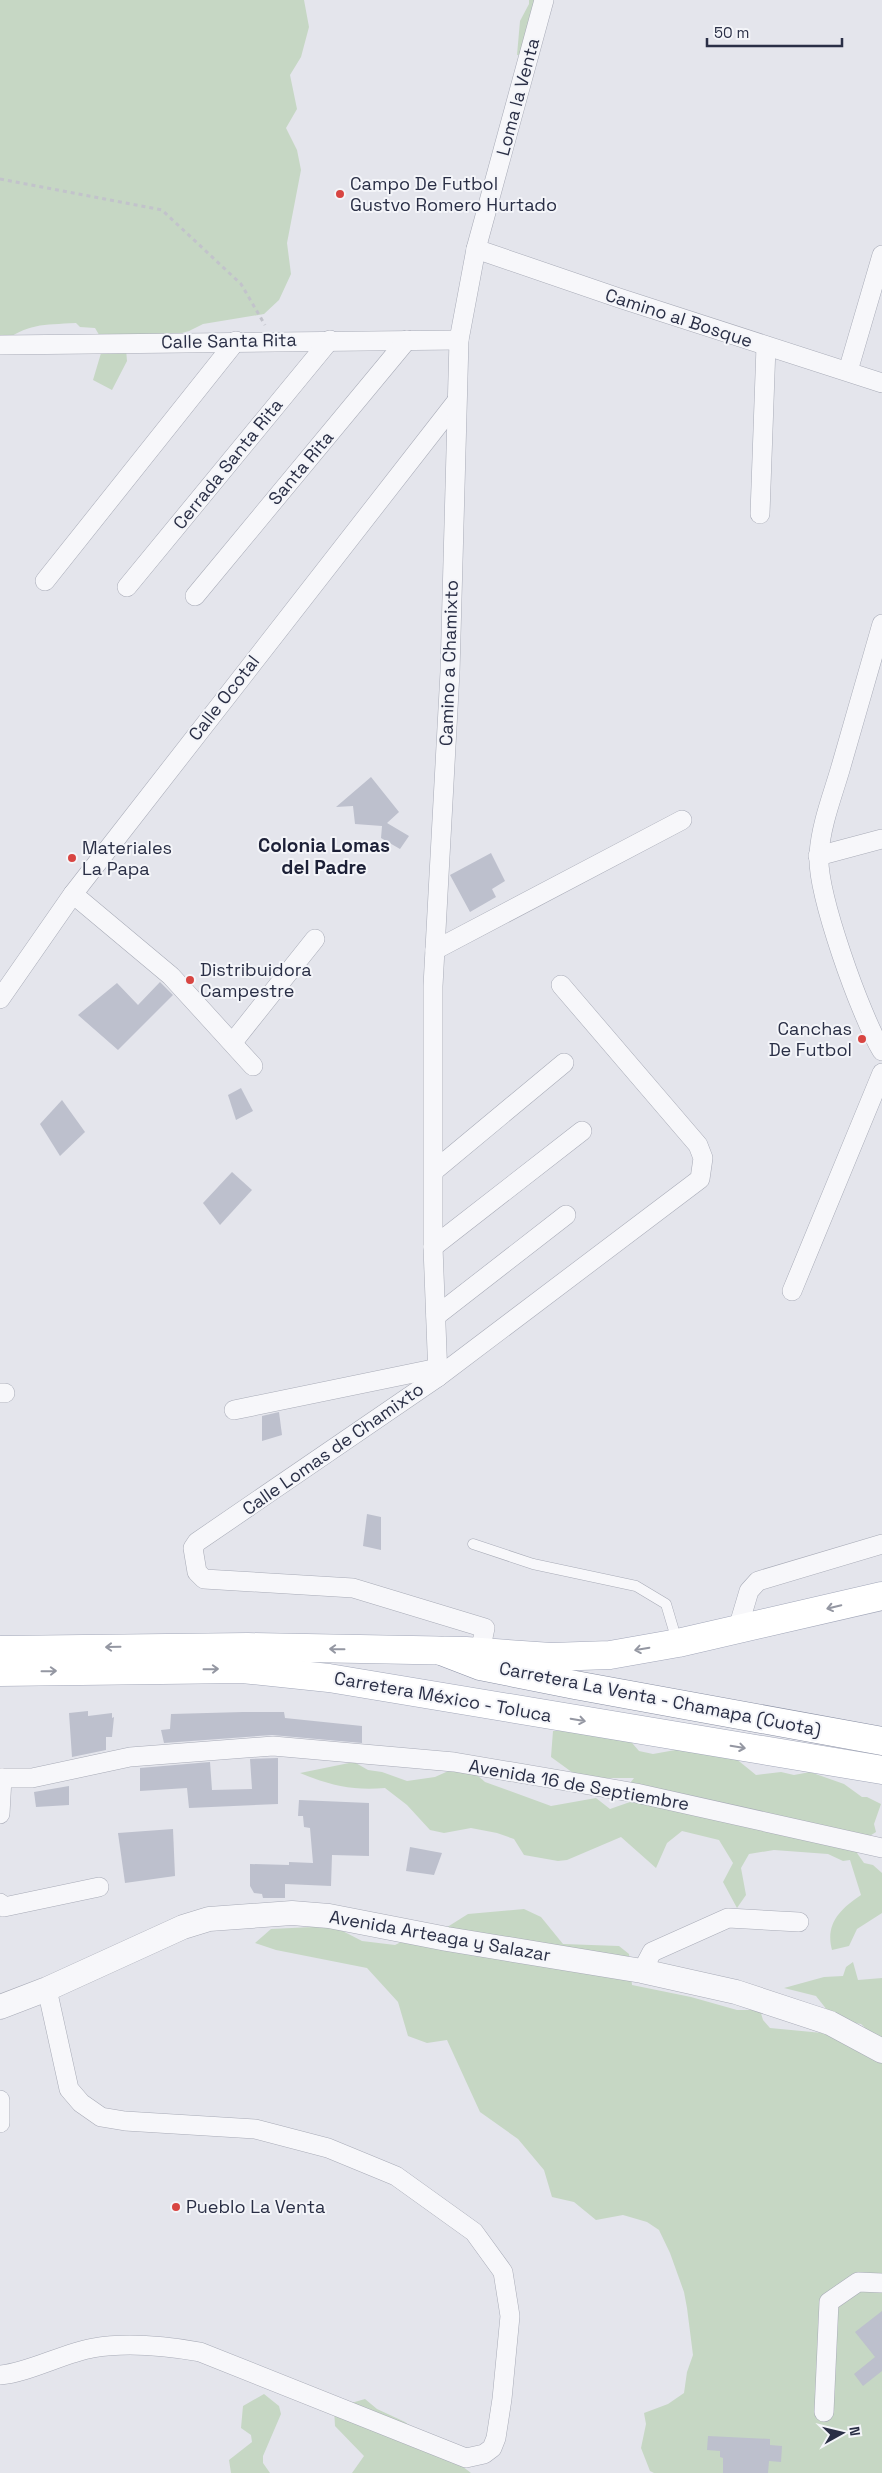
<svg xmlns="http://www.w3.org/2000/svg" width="882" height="2473" viewBox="0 0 882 2473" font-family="'Space Grotesk',sans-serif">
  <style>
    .green { fill: #c6d7c4 }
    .building { fill: #bdc0cd }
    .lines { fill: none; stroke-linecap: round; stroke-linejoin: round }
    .service-casing { stroke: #a8abb7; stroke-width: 11 }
    .minor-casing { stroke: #a8abb7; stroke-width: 20 }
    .tertiary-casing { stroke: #a8abb7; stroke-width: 25 }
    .primary-casing { stroke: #a2a7b9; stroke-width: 29 }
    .motorway-casing { stroke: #8a90a4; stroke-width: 29 }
    .path { stroke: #c2c3cb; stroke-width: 3; stroke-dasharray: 4 4; stroke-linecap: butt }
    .service { stroke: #f7f7fa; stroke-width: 10 }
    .minor { stroke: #f7f7fa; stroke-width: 19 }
    .tertiary { stroke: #f7f7fa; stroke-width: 24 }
    .primary { stroke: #fff; stroke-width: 28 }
    .motorway { stroke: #fff; stroke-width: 28 }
    .oneway { stroke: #9497a2 }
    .poi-dot { fill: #d84542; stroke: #f4f5f9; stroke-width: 2 }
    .labels { text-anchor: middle; stroke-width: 4; stroke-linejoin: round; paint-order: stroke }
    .street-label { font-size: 18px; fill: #2a2f46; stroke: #f4f5f9 }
    .poi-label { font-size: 18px; fill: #2a2f46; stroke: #f4f5f9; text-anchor: start }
    .neighbourhood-label { font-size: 19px; font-weight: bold; fill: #1c2037; stroke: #f4f5f9 }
  </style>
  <rect width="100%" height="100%" fill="#e4e5ec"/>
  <g class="green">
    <path d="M0,0h304l5,27 -8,30 -11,18 7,34 -11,19 11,22 4,20 -14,73 4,31 -12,26 -15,14 -61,10 -14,7 -63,18 1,12 -15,29 -19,-10 11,-37 -9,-15 -15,-1 -4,-4c-34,2 -48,0 -76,21z"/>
    <path d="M529,0h12l-2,51 -22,4 3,-34 9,-17z"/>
    <path d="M620,1729l19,22 14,3 56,-10 20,9 27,22 25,-3 13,3 16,-3 34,12 18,13h5l14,7 -7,20 2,8 -8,5 -8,1 -3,15 7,10 9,2 9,8v40l-25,16 -8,17 -17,4c-7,-26 8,-41 29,-55l-11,-35 -7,1 -15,-7 -54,-4 -25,4 -8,14 5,27 -9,13 -14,-26 10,-19 -14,-23 -37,-9 -15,12 -11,25 -35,-31 -54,23 -9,1 -34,-6 -10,-16 -17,-6 -26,-5 -27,5 -14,-3 -23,-25 -22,-17c-32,3 -56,-3 -85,-15l54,-11 14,8 14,2 25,9 28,-4 20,-9 21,6 9,8 66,24 45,-8 14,11 20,-7 -7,-10 11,-14h-54l-29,-21 2,-26z"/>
    <path d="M524,1909l17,8 22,27 56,2 10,8 3,31 59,12 46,13h23l3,10 7,8 63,6 49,19v420h-228l-4,-2 -9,-23 5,-24 -2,-11 24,-9 16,-11 3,-21 6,-17 -6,-47 -3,-16 -14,-39 -11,-23 -12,-8 -24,-7 -27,5 -22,-18 -22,-5 -8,-27 -26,-31 -38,-27 -33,-72 -20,3 -19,-7 -10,-34 -31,-34 -91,-18 -21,-7 16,-14 62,-3 29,15 33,4 22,-11 24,-3 27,-17z"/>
    <path d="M853,1962l5,18 24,-2v66l-21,-20 -26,-4 -19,-24 -32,-8 40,-11 19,-1 3,-9z"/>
    <path d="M264,2394l15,12 2,8 -18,42v7l7,10h-39l-2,-13 23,-18 -1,-7 -10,-7 2,-22z"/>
    <path d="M365,2399l12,10 28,13 66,51h-119l12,-17 -29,-30 -1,-18z"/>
  </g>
  <g class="building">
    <path d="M371,777l28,35 -12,11 22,13 -9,13 -19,-11 1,-12 -27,-2 -2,-18 -17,1z"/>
    <path d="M491,853l14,28 -13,8 4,8 -26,15 -20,-37z"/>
    <path d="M160,982l13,13 -55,55 -40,-35 39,-32 21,22z"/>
    <path d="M241,1088l12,23 -17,9 -8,-25z"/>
    <path d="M62,1100l23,32 -25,24 -20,-32z"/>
    <path d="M232,1172l20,18 -32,35 -17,-22z"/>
    <path d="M279,1412l3,23 -20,6v-25z"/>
    <path d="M367,1514l14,3v33l-18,-4z"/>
    <path d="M88,1711v5l24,-3v5l2,-1 -2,20h-6v13l-34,7 -3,-44z"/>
    <path d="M243,1712h41l1,6 77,8v17l-90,-8 -108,8 -3,-13 9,-1 1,-15z"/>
    <path d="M278,1758v46l-89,4 -2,-20 -47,3v-23l70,-6 2,28 40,-1 -2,-30z"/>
    <path d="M69,1786v19l-33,2 -2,-15z"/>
    <path d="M299,1800l70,3v53l-37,-1 -1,31 -46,-2v14h-22l-1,-4 -8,-1 -4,-7v-22l39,1v-3l24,1 -3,-35 -6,-1 -1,-11h-5z"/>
    <path d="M173,1829l2,47 -50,7 -7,-50z"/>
    <path d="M410,1847l32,6 -8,22 -28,-4z"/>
    <path d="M882,2311v60l-19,15 -9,-12 21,-17 -20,-25z"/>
    <path d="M708,2436l62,3v6l12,1 -1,16 -12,-1 -1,12h-45v-15l-3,-1v-6l-13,-1z"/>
  </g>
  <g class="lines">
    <defs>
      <path id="service" d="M473,1544l60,20 103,22 30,18 11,37"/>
      <g id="minor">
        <path d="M476,249l143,49 263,85"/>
        <path d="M0,345l459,-5"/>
        <path d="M848,371l34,-116"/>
        <path d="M760,514l6,-168"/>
        <path d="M45,581l191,-240"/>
        <path d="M127,587l203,-247"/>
        <path d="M195,596l212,-256"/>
        <path d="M882,624c-14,49 -28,97 -42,146 -8,27 -19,55 -21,84 -3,38 42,163 63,197"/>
        <path d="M818,856l64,-17"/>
        <path d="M73,894l98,82 82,90"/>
        <path d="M435,950l247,-130"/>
        <path d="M0,999l73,-105 383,-492"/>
        <path d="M233,1042l82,-103"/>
        <path d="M434,1171l130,-108"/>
        <path d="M433,1247l149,-116"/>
        <path d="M792,1291l90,-218"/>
        <path d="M436,1316l130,-101"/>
        <path d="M438,1377l-5,-130v-261l17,-314 9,-332 17,-91 68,-249"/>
        <path d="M0,1393h5"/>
        <path d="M234,1410l204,-42"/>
        <path d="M738,1628l11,-37 9,-10 124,-37"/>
        <path d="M480,1652l5,-24 -132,-40 -149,-9 -7,-7 -4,-24 4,-6 241,-165 262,-198 3,-21 -5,-13 -137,-160"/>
        <path d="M0,1778h32l98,-21 143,-11 181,16 182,31 246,55"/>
        <path d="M0,1814l2,-36"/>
        <path d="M0,1903l4,4 95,-20"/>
        <path d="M642,1971l10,-19 76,-34 71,4"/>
        <path d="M0,2100v23"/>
        <path d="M0,2375c28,-2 64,-22 93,-27 34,-6 73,-2 107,4l266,106 18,-4 8,-6 4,-10 6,-39 8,-83 -7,-44 -29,-40 -78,-56 -68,-28 -73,-19 -130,-8 -24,-4 -20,-14 -12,-14 -22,-100"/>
        <path d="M824,2412l5,-110 29,-20 24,1"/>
      </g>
      <path id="tertiary" d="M0,2007l47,-18 136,-62 26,-8 83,-6 37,3 118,23 195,32 94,21 94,31 52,28"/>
      <g id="primary">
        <path d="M0,1650l248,-3 218,4 85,6 59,-2 68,-12 204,-47"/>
        <path d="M0,1672l242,-3 87,9 553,92"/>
      </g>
      <path id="motorway" d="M441,1651l39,15 95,19 307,56"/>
    </defs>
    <use href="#service" class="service-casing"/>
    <use href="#minor" class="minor-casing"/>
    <use href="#tertiary" class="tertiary-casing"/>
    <use href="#primary" class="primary-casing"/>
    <use href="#motorway" class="motorway-casing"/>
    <path class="path" d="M0,179l162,31 79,74 24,41"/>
    <use href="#service" class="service"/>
    <use href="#minor" class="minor"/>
    <use href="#tertiary" class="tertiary"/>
    <use href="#primary" class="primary"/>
    <use href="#motorway" class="motorway"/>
  </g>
  <defs><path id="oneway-shaft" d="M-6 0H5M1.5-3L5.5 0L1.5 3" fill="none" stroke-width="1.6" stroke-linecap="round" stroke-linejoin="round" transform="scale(1.25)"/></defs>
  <g class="oneway">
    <use href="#oneway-shaft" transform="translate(834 1607) rotate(167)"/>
    <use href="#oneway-shaft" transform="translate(113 1647) rotate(179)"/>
    <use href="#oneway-shaft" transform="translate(337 1649) rotate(-179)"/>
    <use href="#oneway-shaft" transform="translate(642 1649) rotate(170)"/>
    <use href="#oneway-shaft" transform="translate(211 1669) rotate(-1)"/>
    <use href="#oneway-shaft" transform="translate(49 1671) rotate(-1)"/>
    <use href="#oneway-shaft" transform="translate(578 1720) rotate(10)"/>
    <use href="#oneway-shaft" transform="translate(738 1747) rotate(9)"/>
  </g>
  <g class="poi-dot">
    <circle cx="340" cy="194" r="5"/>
    <circle cx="72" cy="858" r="5"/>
    <circle cx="190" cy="980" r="5"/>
    <circle cx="862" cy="1039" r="5"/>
    <circle cx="176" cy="2207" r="5"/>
  </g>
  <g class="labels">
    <g class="street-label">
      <text transform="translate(518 97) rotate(-75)" y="6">Loma la Venta</text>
      <text transform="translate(679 318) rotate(18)" y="6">Camino al Bosque</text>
      <text transform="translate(229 341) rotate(-1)" y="6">Calle Santa Rita</text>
      <text transform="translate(228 464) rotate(-51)" y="6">Cerrada Santa Rita</text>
      <text transform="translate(301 468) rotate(-50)" y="6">Santa Rita</text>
      <text transform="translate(449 663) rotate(-88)" y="6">Camino a Chamixto</text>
      <text transform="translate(224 698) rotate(-52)" y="6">Calle Ocotal</text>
      <text transform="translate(333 1449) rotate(-35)" y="6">Calle Lomas de Chamixto</text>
      <text transform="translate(443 1697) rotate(10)" y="6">Carretera México - Toluca</text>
      <text transform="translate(660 1699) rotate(11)" y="6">Carretera La Venta - Chamapa (Cuota)</text>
      <text transform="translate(579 1785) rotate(10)" y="6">Avenida 16 de Septiembre</text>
      <text transform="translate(440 1936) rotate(10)" y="6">Avenida Arteaga y Salazar</text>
    </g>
    <g class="poi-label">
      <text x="350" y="190">Campo De Futbol<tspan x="350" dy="21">Gustvo Romero Hurtado</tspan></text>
      <text x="82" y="854">Materiales<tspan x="82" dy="21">La Papa</tspan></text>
      <text x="200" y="976">Distribuidora<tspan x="200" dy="21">Campestre</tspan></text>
      <text x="852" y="1035" text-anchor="end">Canchas<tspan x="852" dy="21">De Futbol</tspan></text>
      <text x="186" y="2213">Pueblo La Venta</text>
    </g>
    <g class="neighbourhood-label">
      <text x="324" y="852">Colonia Lomas<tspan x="324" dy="22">del Padre</tspan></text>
    </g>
  </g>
  <g transform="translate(842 2433) rotate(82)" stroke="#f4f5f9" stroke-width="4" paint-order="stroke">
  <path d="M0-4L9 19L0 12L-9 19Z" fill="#2a2f46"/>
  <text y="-8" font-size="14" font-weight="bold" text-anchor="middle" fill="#2a2f46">N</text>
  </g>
  <path d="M707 38v8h135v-8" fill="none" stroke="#2a2f46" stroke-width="2.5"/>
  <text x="714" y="38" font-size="15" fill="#2a2f46" stroke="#f4f5f9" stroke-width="4" paint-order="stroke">50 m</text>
</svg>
